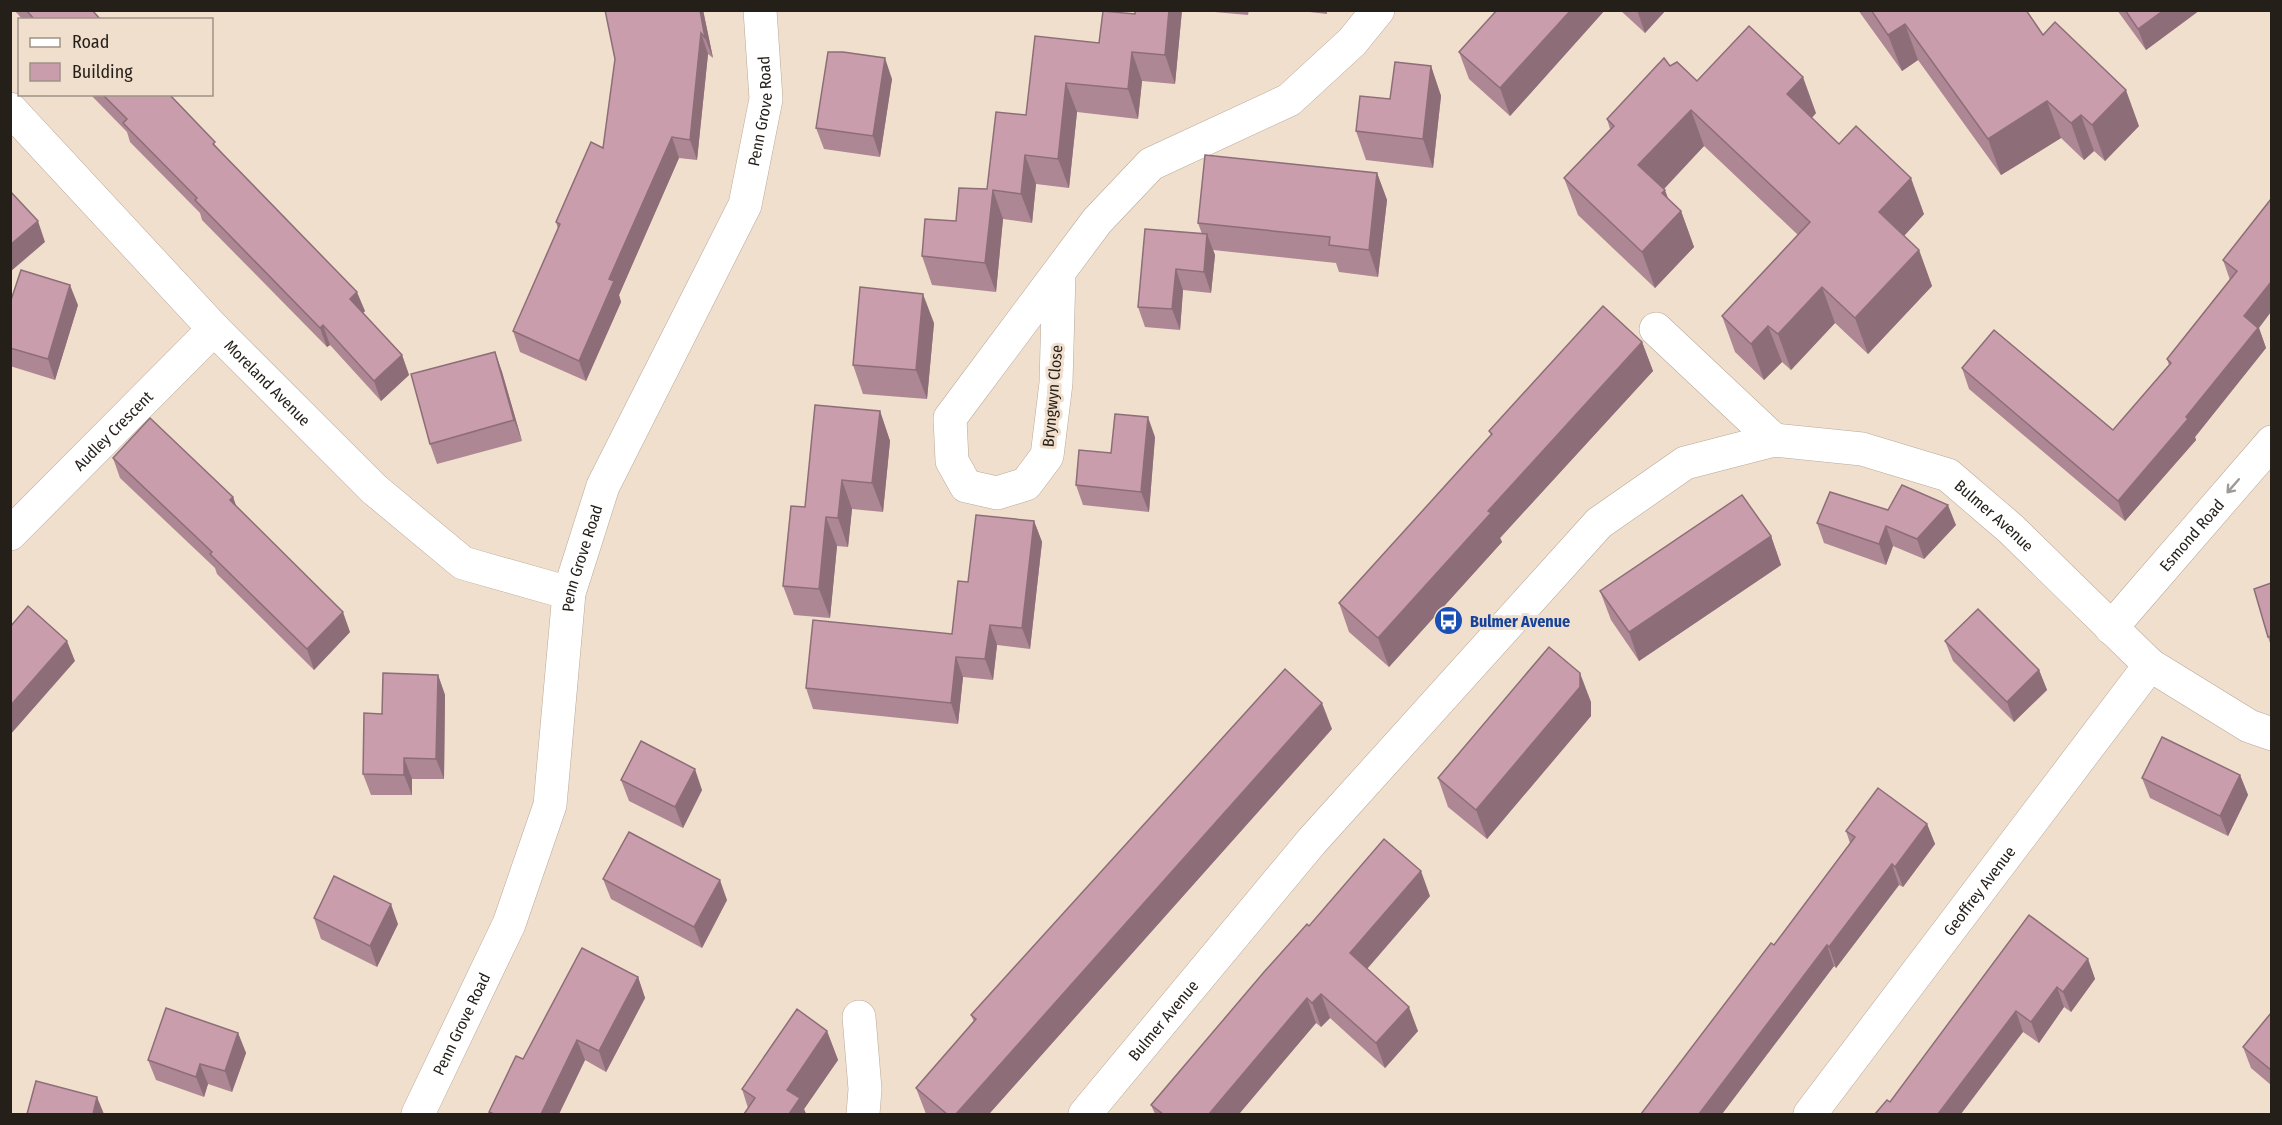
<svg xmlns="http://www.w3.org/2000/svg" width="2282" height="1125" viewBox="0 0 2282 1125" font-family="'Fira Sans Condensed',sans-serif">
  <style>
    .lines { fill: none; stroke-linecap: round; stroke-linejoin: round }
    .minor-casing { stroke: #b9a898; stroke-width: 34 }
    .minor { stroke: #fff; stroke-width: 33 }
    .wall { fill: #ad8793 }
    .shaded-wall { fill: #8d6e78 }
    .building { fill: #c99dab; stroke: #8d6e78; stroke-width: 1.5 }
    .oneway { stroke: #9d9a98 }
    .labels { text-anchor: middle; stroke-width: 6; stroke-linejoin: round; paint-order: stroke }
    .street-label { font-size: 16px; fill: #251f19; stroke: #f1dfce }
    .transit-label { font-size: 16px; font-weight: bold; fill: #164399; stroke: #f1dfce; text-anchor: start }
  </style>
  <rect width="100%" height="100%" fill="#f1dfce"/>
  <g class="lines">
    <defs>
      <g id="minor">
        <path id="s1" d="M10,109l204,220 160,160 89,74 106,30"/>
        <path d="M1059,273l-3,110 -9,73 -21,28 -29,9 -31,-7 -14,-25 -2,-43 147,-197 54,-57 138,-64 63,-58 26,-32"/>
        <path d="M1656,329l118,111"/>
        <path id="s2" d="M10,534l204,-205"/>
        <path id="s3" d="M2111,628l161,-186"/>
        <path d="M859,1017l6,72 -2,25"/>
        <path id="s4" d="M418,1114l91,-190 41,-119 19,-212 34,-107 142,-281 21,-106 -6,-89"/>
        <path id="s5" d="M1085,1114l227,-273 287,-318 86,-60 89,-23 88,9 86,26 63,54 139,136 99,61 23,8"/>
        <path id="s6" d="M1810,1114l340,-449"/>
      </g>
    </defs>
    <use href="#minor" class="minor-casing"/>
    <use href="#minor" class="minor"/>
  </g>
  <g class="wall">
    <path d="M14,10h78l9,10h-78z"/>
    <path d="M703,10l10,48 -5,-4 -11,106 -18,-2 -60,137 2,7 -35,79 -66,-29 -7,-21 45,-102 -2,-7 47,-74z"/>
    <path d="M1182,10l-7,74 -33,-3 -4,38 -61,-7 -8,76 -33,-4 -4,39 -29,-4 -7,73 -64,-7 -10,-29 65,-67 39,-74 73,-72 36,-29z"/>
    <path d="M1192,10h57l-1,5z"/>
    <path d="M1292,10h35v4z"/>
    <path d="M1497,10h108l-95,106 -41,-37 -10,-27z"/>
    <path d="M1620,10h46l-21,23z"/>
    <path d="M1858,10h168l17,25 96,91 -34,35 -11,-10 -10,9 -23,-22 -60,37 -83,-115 -16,11z"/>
    <path d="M2117,10h83l-54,40z"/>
    <path d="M1431,66l10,30 -8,72 -67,-8 -10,-29 34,-32z"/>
    <path d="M1670,66l27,15 119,32 -4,5 27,26 85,70 -20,22 15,14 13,36 -64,68 -33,-31 -44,47 -9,-8 -18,18 -29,-28 -13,-36 76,-81 -94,-89 -41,43 5,10 13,12 13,36 -39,41 -77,-73 -14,-37 46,-49 -3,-10z"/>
    <path d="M892,79l-12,78 -56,-8 -8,-21z"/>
    <path d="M90,94h79l196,217 -2,2 39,42 7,20 -28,26 -51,-56 -3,2 -125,-127 -2,-7 -70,-71 -3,-10z"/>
    <path d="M1377,173l10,27 -9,77 -39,-5 -3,-9 -123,-13 2,5 -4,38 -28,-3 -3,40 -35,-3 -7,-20 64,-73 -4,-11z"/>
    <path d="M2271,199l-12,129 7,20 -71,89 1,3 -71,81 -156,-132 -7,-21 151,62 56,-65 -2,-6 63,-79 -7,-20z"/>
    <path d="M10,303l68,2 -23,75 -45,-14z"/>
    <path d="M934,323l-7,76 -64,-5 -10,-29z"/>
    <path d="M1642,342l11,29 -153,167 2,4 -113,125 -40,-35 -10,-29 152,-168 -2,-4z"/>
    <path d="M495,352l7,20 20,69 -85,23 -7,-20z"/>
    <path d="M880,411l10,30 -7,71 -31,-3 -4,38 -11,-1 -7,72 -36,-3 -11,-29 22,-79z"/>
    <path d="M1155,437l-6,75 -66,-7 -7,-20 35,-32z"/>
    <path d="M113,458l120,39 3,9 114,126 -36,38 -97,-96 -2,-6 -95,-90z"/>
    <path d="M1888,510l68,15 -32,34 -31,-13 -7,19 -62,-22 -7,-20z"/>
    <path d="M1034,521l8,21 -12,107 -33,-4 -4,35 -30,-3 -5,47 -145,-15 -7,-21 146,-54z"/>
    <path d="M1771,536l10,29 -142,96 -28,-41 -11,-29z"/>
    <path d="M2271,583v63l-3,-9z"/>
    <path d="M1945,641l94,29 8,20 -33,32 -61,-61z"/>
    <path d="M438,675l7,20 -1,84h-32v16h-41l-8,-21 19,-60z"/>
    <path d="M1591,702v14l-104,123 -39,-32 -10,-29z"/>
    <path d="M1332,729l-343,385h-63l-10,-26 58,-66 -3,-7z"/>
    <path d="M2240,775l8,20 -20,41 -78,-38 -8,-20z"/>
    <path d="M621,780l81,10 -19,38 -54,-27z"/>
    <path d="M1927,824l8,20 -32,43 -4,-2 -63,83 -2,-2 -112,148h-81l133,-169 76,-102 -4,-12z"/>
    <path d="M603,879l124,21 -25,48 -91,-49z"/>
    <path d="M1430,896l-63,73 51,62 -33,37 -55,-50 -9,9 -5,-4 -77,91h-84l-4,-9 158,-179z"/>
    <path d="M314,918l84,6 -21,43 -56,-28z"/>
    <path d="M2088,959l7,20 -24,33 -7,-5 -25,36 -16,-11 -133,70z"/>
    <path d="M638,977l7,21 -39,74 -21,-12 -26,54h-69l-1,-2 34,-53z"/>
    <path d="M2271,1013v72l-20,-17 -8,-21z"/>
    <path d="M827,1031l11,29 -34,49 2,5h-62l4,-6 -6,-19z"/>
    <path d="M238,1033l8,20 -14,39 -24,-8 -4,13 -48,-17 -8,-20z"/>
  </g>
  <g class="shaded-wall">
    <path d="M700,10h3l10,48 -8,-20z"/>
    <path d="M1169,10h13l-7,74 -10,-29z"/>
    <path d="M1571,10h34l-95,106 -10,-28z"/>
    <path d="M1637,10h29l-21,23z"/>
    <path d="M2164,10h36l-54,40 -8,-21z"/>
    <path d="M1905,24l13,36 -16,11 -14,-36z"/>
    <path d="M701,33l7,21 -11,106 -7,-20z"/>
    <path d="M1132,52l10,29 -4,38 -10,-30z"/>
    <path d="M885,58l7,21 -12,78 -7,-21z"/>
    <path d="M1431,66l10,30 -8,72 -10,-29z"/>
    <path d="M1803,77l13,36 -16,17 -13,-36z"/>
    <path d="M1066,83l11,29 -8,76 -11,-29z"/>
    <path d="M2126,90l13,36 -34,35 -13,-36z"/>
    <path d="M2047,101l14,37 -60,37 -13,-36z"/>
    <path d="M1691,110l13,36 -52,56 -14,-37z"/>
    <path d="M2081,115l13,36 -10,9 -13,-37z"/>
    <path d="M672,137l7,21 -60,137 2,7 -35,79 -7,-20 30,-82z"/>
    <path d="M1025,155l11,29 -4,39 -11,-29z"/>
    <path d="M1377,173l10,27 -9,77 -9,-27z"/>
    <path d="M1911,178l13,36 -32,35 -13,-37z"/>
    <path d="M993,190l10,29 -7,73 -11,-29z"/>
    <path d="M1665,190l10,27 6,-6 13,36 -39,41 -13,-36 20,-59z"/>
    <path d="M38,221l7,21 -35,30v-27z"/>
    <path d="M1207,234l8,21 -4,38 -7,-21z"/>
    <path d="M1919,250l13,36 -64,68 -13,-36z"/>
    <path d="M1176,269l7,21 -3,40 -8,-21z"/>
    <path d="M2271,282v30l-12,16 7,20 -71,89 1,3 -71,81 -7,-20 68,-84 58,-101z"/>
    <path d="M70,285l8,20 -23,75 -7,-21z"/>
    <path d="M1822,287l13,36 -44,47 -13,-36z"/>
    <path d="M357,292l8,19 -8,8 -7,-20z"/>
    <path d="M923,294l11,29 -7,76 -11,-29z"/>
    <path d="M323,325l7,20 -3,2 -7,-19z"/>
    <path d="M1768,326l14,36 -18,18 -13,-36z"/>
    <path d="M1642,342l11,29 -153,167 2,4 -113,125 -11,-29 110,-127z"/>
    <path d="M495,352l7,20 20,69 -8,-21z"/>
    <path d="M402,355l7,20 -28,26 -7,-20z"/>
    <path d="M880,411l10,30 -7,71 -11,-29z"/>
    <path d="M1148,417l7,20 -6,75 -8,-20z"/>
    <path d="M842,480l10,29 -4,38 -10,-29z"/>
    <path d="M233,497l7,20 -10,-17z"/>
    <path d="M1948,505l8,20 -32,34 -7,-20z"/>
    <path d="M826,517l11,29 -7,72 -11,-29z"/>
    <path d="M1034,521l8,21 -12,107 -8,-21z"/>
    <path d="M1886,526l7,20 -7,19 -7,-21z"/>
    <path d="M1771,536l10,29 -142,96 -10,-29z"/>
    <path d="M343,612l7,20 -36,38 -7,-21z"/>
    <path d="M990,625l7,20 -4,35 -8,-21z"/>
    <path d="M67,641l8,20 -65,74v-29z"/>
    <path d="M956,657l7,20 -5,47 -7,-21z"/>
    <path d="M2039,670l8,20 -33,32 -7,-20z"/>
    <path d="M1580,673l11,29v14l-104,123 -11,-29z"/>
    <path d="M438,675l7,20 -1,84 -8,-20z"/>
    <path d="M1322,703l10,26 -343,385h-33z"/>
    <path d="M404,758l8,21v16l-8,-20z"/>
    <path d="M695,769l7,21 -19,38 -8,-21z"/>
    <path d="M2240,775l8,20 -20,41 -8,-20z"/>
    <path d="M1927,824l8,20 -32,43 -8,-20z"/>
    <path d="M1892,864l7,21 -63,83 -7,-21z"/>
    <path d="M1421,871l9,25 -71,82 -9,-25z"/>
    <path d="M720,880l7,20 -25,48 -8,-21z"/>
    <path d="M391,904l7,20 -21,43 -7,-21z"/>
    <path d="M1827,945l7,21 -112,148h-23z"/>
    <path d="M2088,959l7,20 -24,33 -8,-20z"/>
    <path d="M638,977l7,21 -39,74 -7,-21z"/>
    <path d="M2057,987l7,20 -25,36 -8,-21z"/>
    <path d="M1321,994l9,24 -9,9 -9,-24z"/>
    <path d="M1307,998l9,25 -77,91h-30z"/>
    <path d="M1409,1007l9,24 -33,37 -9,-25z"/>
    <path d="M2016,1011l7,21 -62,82h-23z"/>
    <path d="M827,1031l11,29 -34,49 2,5h-17l-2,-24z"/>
    <path d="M238,1033l8,20 -14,39 -7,-21z"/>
    <path d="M577,1040l8,20 -26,54h-18z"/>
    <path d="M200,1064l8,20 -4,13 -8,-20z"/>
    <path d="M97,1097l7,17h-11z"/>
  </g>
  <g class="building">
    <path d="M26,10h66l9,10h-66z"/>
    <path d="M605,10h95l5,28 -4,-5 -11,107 -18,-3 -63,142 5,2 -35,80 -66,-30 47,-107 -4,-2 35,-80 12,6 12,-89z"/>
    <path d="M1135,10h34l-4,45 -33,-3 -4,37 -62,-6 -8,76 -33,-4 -4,39 -28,-4 -8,73 -63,-7 3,-37 31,2 3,-33 28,1 9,-77 30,3 9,-79 64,7 4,-32 32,3z"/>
    <path d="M1497,10h74l-71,78 -41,-36z"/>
    <path d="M1871,10h155l17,25 12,-13 71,68 -34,35 -11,-10 -10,8 -24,-22 -59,38 -83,-115 -17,11z"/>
    <path d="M2125,10h39l-26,19z"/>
    <path d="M1749,26l54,51 -16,17 52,50 17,-18 55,52 -32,34 40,38 -64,68 -33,-31 -44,47 -10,-8 -17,18 -29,-28 88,-94 -119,-112 -53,55 27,25 -3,3 19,18 -39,41 -78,-74 50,-52 -7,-7 57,-61 6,8 7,-4 20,19z"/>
    <path d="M828,52h15l42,6 -12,78 -57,-8z"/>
    <path d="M1395,62l36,4 -8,73 -67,-8 4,-35 30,3z"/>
    <path d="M102,94h67l46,48 -2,2 144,148 -7,7 52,56 -28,26 -51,-56 -3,3 -125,-128 2,-2 -74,-75 4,-4z"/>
    <path d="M1205,155l172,18 -8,77 -40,-5 1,-8 -132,-14z"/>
    <path d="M10,191l28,30 -28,24z"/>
    <path d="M2271,199v83l-27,34 14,12 -72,89 2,2 -70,82 -156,-133 32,-38 119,100 58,-67 -4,-4 70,-88 -14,-11z"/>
    <path d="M1145,229l62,5 -3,38 -28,-3 -4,40 -34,-2z"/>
    <path d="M21,270l49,15 -22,74 -38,-11v-45z"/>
    <path d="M860,287l63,7 -7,76 -63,-5z"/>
    <path d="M1603,306l39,36 -154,169 3,2 -113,125 -39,-35 153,-169 -3,-3z"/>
    <path d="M495,352l19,68 -84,24 -19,-70z"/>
    <path d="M815,405l65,6 -8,72 -30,-3 -4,38 -12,-1 -7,72 -36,-3 8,-80 14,1z"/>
    <path d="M1115,414l33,3 -7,75 -65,-7 3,-35 32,3z"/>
    <path d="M150,418l83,79 -3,3 113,112 -36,37 -97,-95 2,-2 -99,-94z"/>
    <path d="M1902,485l46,20 -31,34 -31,-13 -7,18 -62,-21 13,-31 58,18z"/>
    <path d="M1742,495l29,41 -142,96 -29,-41z"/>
    <path d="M976,515l58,6 -12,107 -32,-3 -5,34 -29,-2 -5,46 -145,-15 7,-68 139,14 6,-53 10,1z"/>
    <path d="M2271,583v53l-3,1 -14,-48z"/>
    <path d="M28,606l39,35 -57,65v-79z"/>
    <path d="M1978,609l61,61 -32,32 -62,-61z"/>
    <path d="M1549,647l31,26v14l-104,123 -38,-32z"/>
    <path d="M1285,669l37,34 -366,411h-9l-31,-26 60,-69 -5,-4z"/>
    <path d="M383,673l55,2 -2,84 -32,-1v17l-41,-1 1,-61 18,1z"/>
    <path d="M2162,737l78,38 -20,41 -78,-38z"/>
    <path d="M641,741l54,28 -20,38 -54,-27z"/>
    <path d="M1878,788l49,36 -32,43 -3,-3 -63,83 -2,-2 -128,169h-58l130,-171 3,2 81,-108 -9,-6z"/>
    <path d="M629,832l91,48 -26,47 -91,-48z"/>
    <path d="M1384,839l37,32 -71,82 59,54 -33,36 -55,-49 -9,9 -5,-5 -98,116h-46l-12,-9 113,-133 43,-48 2,2z"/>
    <path d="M334,876l57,28 -21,42 -56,-28z"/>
    <path d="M2029,915l59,44 -25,33 -6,-5 -26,35 -15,-11 -78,103h-63l12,-14 3,2z"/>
    <path d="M582,948l56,29 -39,74 -22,-11 -36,74h-47l-5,-2 27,-56 7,3z"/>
    <path d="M166,1008l72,25 -13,38 -25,-7 -4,13 -48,-17z"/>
    <path d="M797,1009l30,22 -40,59 13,8 -11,16h-45l11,-16 -13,-9z"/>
    <path d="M2271,1013v57l-28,-23z"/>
    <path d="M36,1081l61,16 -4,17h-66z"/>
  </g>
  <defs><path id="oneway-shaft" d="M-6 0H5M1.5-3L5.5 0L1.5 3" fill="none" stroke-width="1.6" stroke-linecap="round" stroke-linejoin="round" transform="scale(1.5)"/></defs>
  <use class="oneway" href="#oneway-shaft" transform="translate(2233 486) rotate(131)"/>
  <defs>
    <symbol id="bus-disc" viewBox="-11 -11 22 22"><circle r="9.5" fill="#1a4fb4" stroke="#f1dfce"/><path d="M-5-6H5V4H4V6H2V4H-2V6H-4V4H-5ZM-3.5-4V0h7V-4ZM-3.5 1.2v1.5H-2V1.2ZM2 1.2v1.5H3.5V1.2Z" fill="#fff"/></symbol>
  </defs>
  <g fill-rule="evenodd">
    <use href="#bus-disc" x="1432" y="604" width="33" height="33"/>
  </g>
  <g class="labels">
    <g class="street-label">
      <text dy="6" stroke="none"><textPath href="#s4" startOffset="1072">Penn Grove Road</textPath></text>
      <text dy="6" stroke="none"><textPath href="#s1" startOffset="376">Moreland Avenue</textPath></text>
      <text transform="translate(1052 396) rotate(-85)" y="6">Bryngwyn Close</text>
      <text dy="6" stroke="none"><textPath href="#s2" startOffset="146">Audley Crescent</textPath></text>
      <text dy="6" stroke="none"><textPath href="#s5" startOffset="1220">Bulmer Avenue</textPath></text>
      <text dy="6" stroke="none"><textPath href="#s3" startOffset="123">Esmond Road</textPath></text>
      <text dy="6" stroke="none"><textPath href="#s4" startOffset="586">Penn Grove Road</textPath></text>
      <text dy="6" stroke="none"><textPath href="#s6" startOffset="280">Geoffrey Avenue</textPath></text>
      <text dy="6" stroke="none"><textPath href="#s5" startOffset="122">Bulmer Avenue</textPath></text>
      <text dy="6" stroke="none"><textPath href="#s4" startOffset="100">Penn Grove Road</textPath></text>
    </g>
    <g class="transit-label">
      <text x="1470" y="627">Bulmer Avenue</text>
    </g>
  </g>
  <rect width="2282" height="1125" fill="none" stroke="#251f19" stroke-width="24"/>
  <rect x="18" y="18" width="195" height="78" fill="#f1dfce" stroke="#9f9286" stroke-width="1.5"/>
  <rect x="30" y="38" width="30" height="9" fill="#ffffff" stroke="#9f9286" stroke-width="1.5"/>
  <text x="72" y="48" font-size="18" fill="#251f19">Road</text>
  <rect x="30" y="63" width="30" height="18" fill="#c99dab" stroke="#9f9286" stroke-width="1.5"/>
  <text x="72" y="78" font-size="18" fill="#251f19">Building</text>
</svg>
